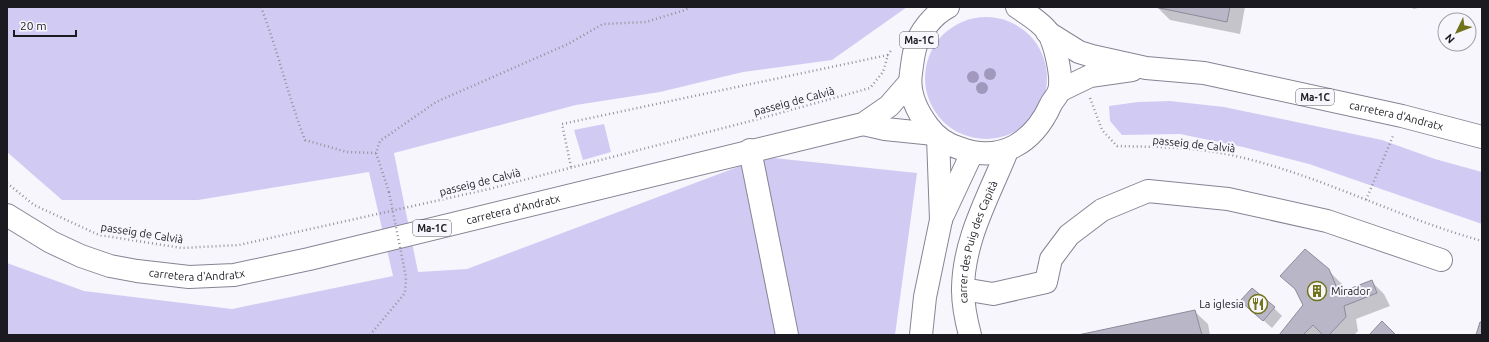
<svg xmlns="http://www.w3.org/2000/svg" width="1489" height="342" viewBox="0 0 1489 342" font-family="Ubuntu,sans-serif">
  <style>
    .green { fill: #d1cbf4 }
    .shadow { fill: #0003 }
    .building { fill: #b9b7c7; stroke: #8d8b9a }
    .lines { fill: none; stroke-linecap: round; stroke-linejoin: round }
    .minor-casing { stroke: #868493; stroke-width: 24 }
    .major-casing { stroke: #868493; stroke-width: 24 }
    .highway-casing { stroke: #868493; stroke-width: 24 }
    .path { stroke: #939299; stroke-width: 2.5; stroke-dasharray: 1 3; stroke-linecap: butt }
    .minor { stroke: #fff; stroke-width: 22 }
    .major { stroke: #fff; stroke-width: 22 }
    .highway { stroke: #fff; stroke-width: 22 }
    .path-bridge { stroke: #939299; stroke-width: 2.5; stroke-dasharray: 1 3; stroke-linecap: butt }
    .tree { fill: #a098bd }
    .labels { text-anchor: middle; stroke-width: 4; stroke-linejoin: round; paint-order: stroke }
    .shield { fill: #f7f6fd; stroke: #5d5c62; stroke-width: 1 }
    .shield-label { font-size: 10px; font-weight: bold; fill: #1b1a20 }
    .street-label { font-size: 11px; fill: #1b1a20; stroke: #f7f6fd }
    .poi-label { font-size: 11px; fill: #1b1a20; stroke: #f7f6fd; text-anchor: start }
  </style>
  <rect width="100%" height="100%" fill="#f7f6fd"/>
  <g class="green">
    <path d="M7,7h900l-75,53 -89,12 -83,20 -84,13 -182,48 24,119 49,-3 297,-112 153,16 -22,162h-888v-72l77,28 148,18 161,-33 -24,-104 -171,28h-136l-55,-48z"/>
    <circle cx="986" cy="78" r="61"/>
    <path d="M1170,101l54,6 158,33 53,19 47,13v52l-173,-60 -66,-17 -63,-13 -58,1 -12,-14 -1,-15 29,-4z"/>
    <path d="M604,124l7,28 -28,8 -9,-30z"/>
  </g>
  <g class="shadow">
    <path d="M1157,7h88l-5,27 -70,-14z"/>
    <path d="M1410,7h12l-8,2z"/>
    <path d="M1328,270l14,14 3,7 26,-10 13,13 6,12 -34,13 2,12 -4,4h-74l24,-30 -7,-14 -15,-15z"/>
    <path d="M1242,301l32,7 8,8 -10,12z"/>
    <path d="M1194,311l14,13 2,11h-127z"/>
  </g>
  <g class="building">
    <path d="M1155,7h75l-3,15z"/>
    <path d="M1305,249l24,20 10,24 33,-13 5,13 -33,13 2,11 -17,18h-6l-10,-10 -10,10h-24l24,-30 -8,-16 -15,-13z"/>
    <path d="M1252,288l23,19 -12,14 -23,-20z"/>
    <path d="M1195,310l7,25h-124z"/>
    <path d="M1382,321l14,14h2h-29z"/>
    <path d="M1480,322h2v13h-6z"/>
  </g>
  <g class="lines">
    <defs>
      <g id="minor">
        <path d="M750,150l37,185"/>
        <path d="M963,289l30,5 53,-12 5,-23 18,-24 33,-25 46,-19 80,8 99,22 114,39"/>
        <path id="s1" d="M970,335c-4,-15 -7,-30 -7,-45 0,-50 26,-94 44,-139"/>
      </g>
      <g id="major">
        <path d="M948,7c-14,7 -30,26 -33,42 -2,7 -3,16 -4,24 -3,19 5,37 17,53 8,11 18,18 31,22 42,16 75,-6 92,-44 2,-4 7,-9 8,-13 4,-14 -4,-47 -11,-59 -7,-10 -21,-18 -31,-25"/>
        <path id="s2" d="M1047,32l32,20 13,4 54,12 58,5 198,43 80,21"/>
        <path d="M1059,91l31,-15 42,-6"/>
        <path d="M863,124l22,5 49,5"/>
        <path d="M938,137l3,83"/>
        <path id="s3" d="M7,215l44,27 30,14 29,10 27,5 52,6 45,-2 75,-16 554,-135 26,-18 20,-23"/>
        <path d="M943,215l29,-62"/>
      </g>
      <path id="highway" d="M921,335l4,-38 16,-77"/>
    </defs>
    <use href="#minor" class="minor-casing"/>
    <use href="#major" class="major-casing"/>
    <use href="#highway" class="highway-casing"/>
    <g class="path">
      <path d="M261,7c17,44 27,89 44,133l42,12 29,1"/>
      <path d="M1090,98l12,32 15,16c36,1 74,1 109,8 89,18 169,63 256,87"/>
      <path d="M571,167l-9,-43 326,-69"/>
      <path d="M7,183l27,22 65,30 83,13 57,-3 250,-56 273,-71 108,-30 13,-16 5,-17 4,-6"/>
      <path d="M389,192l-13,-39 4,-12 56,-39 132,-58 35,-20 43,-2 39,-12 5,-3"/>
      <path d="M1366,200l27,-64"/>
      <path d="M370,335l35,-42 1,-16"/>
    </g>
    <use href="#minor" class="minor"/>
    <use href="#major" class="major"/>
    <use href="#highway" class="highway"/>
    <path class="path-bridge" d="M389,192l17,85"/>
  </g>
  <g class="tree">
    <circle cx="990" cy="74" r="6"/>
    <circle cx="973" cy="77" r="6"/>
    <circle cx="982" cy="88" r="6"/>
  </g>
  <defs>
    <symbol id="building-ring" viewBox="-11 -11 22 22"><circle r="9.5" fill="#f7f6fd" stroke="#707319" stroke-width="1.5"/><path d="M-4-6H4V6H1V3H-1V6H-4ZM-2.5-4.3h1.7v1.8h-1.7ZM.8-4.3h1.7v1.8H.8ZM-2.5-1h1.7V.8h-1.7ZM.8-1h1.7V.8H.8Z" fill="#707319"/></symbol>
    <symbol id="restaurant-ring" viewBox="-11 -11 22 22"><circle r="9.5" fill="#f7f6fd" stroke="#707319" stroke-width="1.5"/><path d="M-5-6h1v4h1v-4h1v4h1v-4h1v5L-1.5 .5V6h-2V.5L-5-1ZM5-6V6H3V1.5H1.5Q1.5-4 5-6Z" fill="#707319"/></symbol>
  </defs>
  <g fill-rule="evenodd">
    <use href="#building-ring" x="1306" y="280" width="22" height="22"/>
    <use href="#restaurant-ring" x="1247" y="293" width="22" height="22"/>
  </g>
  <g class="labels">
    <g class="shield">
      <rect x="900" y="32" width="38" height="16" rx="3"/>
      <rect x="1296" y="89" width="38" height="16" rx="3"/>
      <rect x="413" y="220" width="38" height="16" rx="3"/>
    </g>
    <g class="shield-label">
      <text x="919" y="44">Ma-1C</text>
      <text x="1315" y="101">Ma-1C</text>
      <text x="432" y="232">Ma-1C</text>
    </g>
    <g class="street-label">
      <text transform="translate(794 101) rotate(-15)" y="4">passeig de Calvià</text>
      <text dy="4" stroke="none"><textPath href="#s2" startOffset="362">carretera d'Andratx</textPath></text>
      <text transform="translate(1194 144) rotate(6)" y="4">passeig de Calvià</text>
      <text transform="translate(480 182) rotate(-14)" y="4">passeig de Calvià</text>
      <text dy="4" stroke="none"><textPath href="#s3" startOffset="527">carretera d'Andratx</textPath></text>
      <text transform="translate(142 233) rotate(9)" y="4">passeig de Calvià</text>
      <text dy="4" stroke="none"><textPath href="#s1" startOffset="96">carrer des Puig des Capità</textPath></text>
      <text dy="4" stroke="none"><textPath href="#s3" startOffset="203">carretera d'Andratx</textPath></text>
    </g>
    <g class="poi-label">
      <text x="1331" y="295">Mirador</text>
      <text x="1244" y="308" text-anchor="end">La iglesia</text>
    </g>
  </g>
  <rect width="1489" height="342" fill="none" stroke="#1b1a20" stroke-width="16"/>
  <g transform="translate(1457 32) rotate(227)"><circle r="19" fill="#f7f6fd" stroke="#9f9ea5"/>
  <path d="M0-3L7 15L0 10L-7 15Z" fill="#707319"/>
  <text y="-6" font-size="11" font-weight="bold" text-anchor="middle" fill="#1b1a20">N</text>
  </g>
  <path d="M14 30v6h62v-6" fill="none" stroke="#1b1a20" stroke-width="2"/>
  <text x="20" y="30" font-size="12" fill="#1b1a20" stroke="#f7f6fd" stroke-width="3" paint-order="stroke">20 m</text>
</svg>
